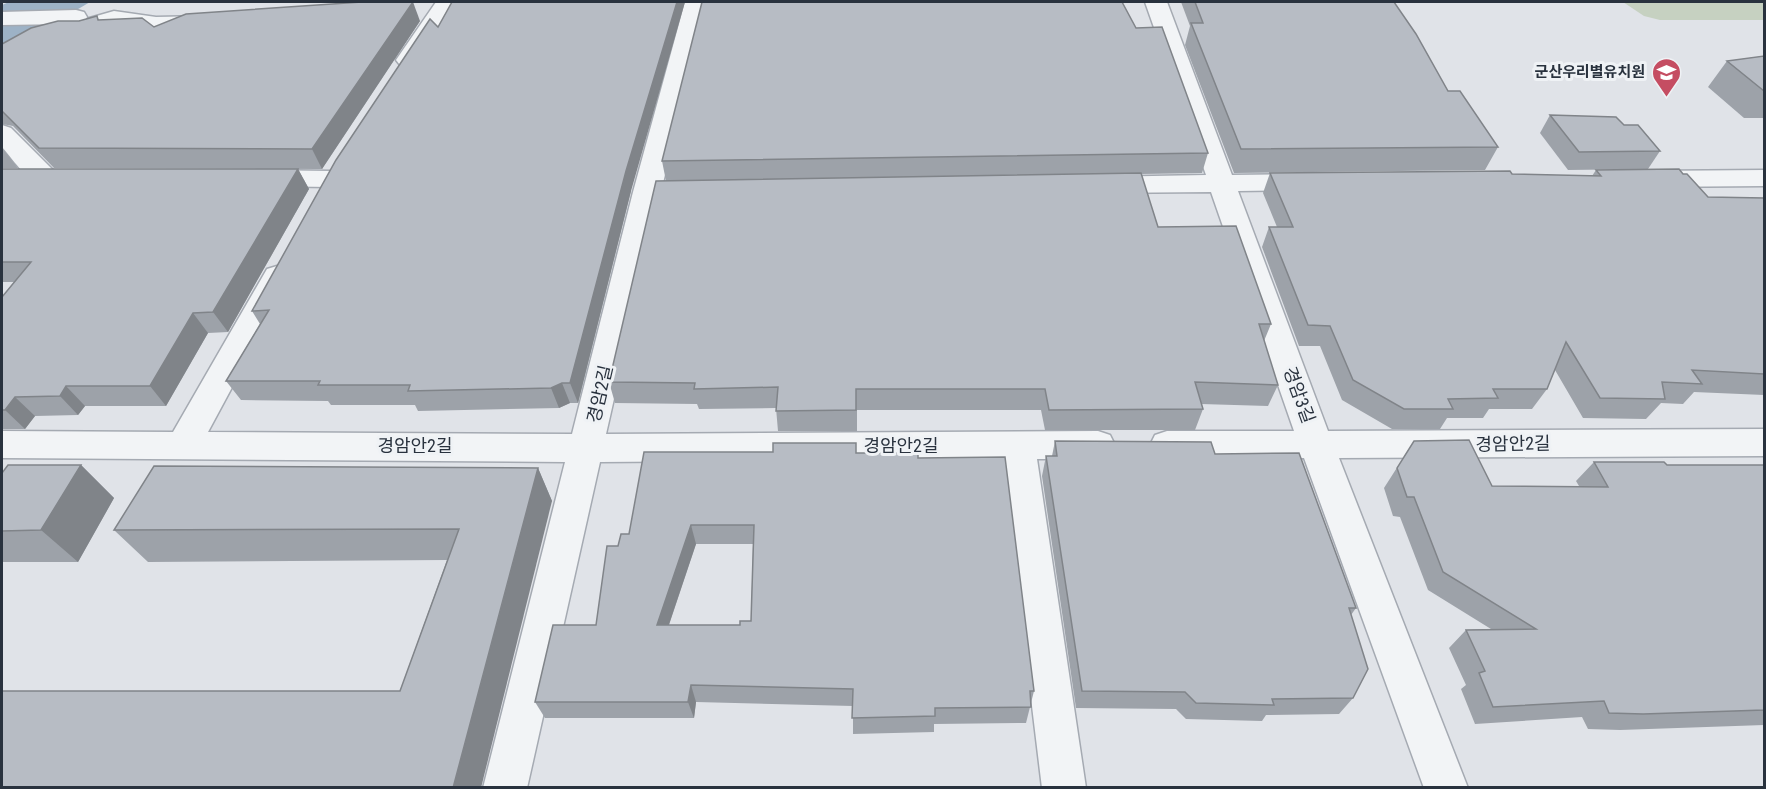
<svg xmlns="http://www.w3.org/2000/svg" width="1766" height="789" viewBox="0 0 1766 789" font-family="'Roboto Condensed','Noto Sans KR',sans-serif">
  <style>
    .green { fill: #c6d1c1 }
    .water { fill: #9db2c6 }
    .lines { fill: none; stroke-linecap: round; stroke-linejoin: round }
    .street-casing { stroke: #a5aab2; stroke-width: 3 }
    .street { fill: #f2f4f6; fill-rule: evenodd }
    .wall { fill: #9da2a9; fill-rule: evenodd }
    .shaded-wall { fill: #808489 }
    .building { fill: #b7bcc4; stroke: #808489; stroke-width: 1.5; fill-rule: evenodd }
    .labels { text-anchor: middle; stroke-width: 6; stroke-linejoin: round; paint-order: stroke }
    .far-poi-label { font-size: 15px; font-weight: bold; fill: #29323e; stroke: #eff2f5; text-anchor: end }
    .street-label { font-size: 18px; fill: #29323e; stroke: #eff2f5 }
  </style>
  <rect width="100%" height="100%" fill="#e0e3e8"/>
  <path class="green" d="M1623,2h141v18h-104l-16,-4z"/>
  <path class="water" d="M9,2h81l-88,52v-49z"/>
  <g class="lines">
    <defs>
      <g id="street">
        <path d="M436,2h18l2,2 -40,61 -8,2 -8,-2 -4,-5z"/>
        <path d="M685,2h22l-44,181h37l10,2 4,6 -4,6 -10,2 -41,1 -53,234 492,-3 12,4 5,10 -5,10 -12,4h-61l49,329h-44l-40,-329 -402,3 -73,326h-44l82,-326 -563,-4v-27l171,1 94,-163 10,-3 10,3 5,7 -84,156 364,2 61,-242z"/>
        <path d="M1145,2h22l65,173 80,-1 9,2 4,6 -4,6 -9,2 -74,1 90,240 436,-2v27l-425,2 129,330h-44l-120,-330 -137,1 -12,-4 -5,-10 5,-10 12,-4h127l-83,-239 -112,1 -10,-2 -3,-6 3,-6 10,-2 107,-2z"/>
        <path d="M76,10l8,2 3,5 -1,2 28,-8 42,6 48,-1 8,2 3,5 -3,5 -56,3 -41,-6 -72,20 -33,19 -8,2v-16l25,-15 42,-11 -67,1v-13z"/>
        <path d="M2,125l9,3 44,44 4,6 -4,6c-23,6 -39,-21 -53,-37z"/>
        <path d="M257,170l74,1 9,2 4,6 -4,6 -9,2 -74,-1 -9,-2 -4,-6 4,-6z"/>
        <path d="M1764,170v16l-116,1 -9,-2 -4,-6 4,-6 9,-2z"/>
      </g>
    </defs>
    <use href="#street" class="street-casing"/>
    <use href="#street" class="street"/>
  </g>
  <g class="wall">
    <path d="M1181,2h213l54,89 50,56 -13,23 -251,3 -49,-128 5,-19z"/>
    <path d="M97,16l2,4 55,7 266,-6 -98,148 -268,-1 -41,-42 -11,-2v-80z"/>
    <path d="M438,27l193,164 -53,212h-8l-11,5 -141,3 -3,-6h-84l-3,-4 -87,-1 -15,-19 34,-57 -8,-13z"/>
    <path d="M1136,28l72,125 -6,20 -61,1 17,53 113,97 -7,17 14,44 -10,21 -67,-2 2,5 -8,21h-150l-4,-20h-184v21h-79l-2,-23 -77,1 -2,-5 -82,-1 -6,-21 57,-201 -4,-20z"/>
    <path d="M1764,56v62h-20l-36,-31 19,-26z"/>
    <path d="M1550,115l74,10 36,26 -12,18 -80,1 -28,-37z"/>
    <path d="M2,147v1l16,20h-16z"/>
    <path d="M2,169h296l11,20 -81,143 -20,1 -42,73h-81l-7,9 -43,1 -10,13h-23v-132l12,-15h-12z"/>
    <path d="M1596,170l87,4 25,23 56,1v197l-70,-3 -11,12 -22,-1 -15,16 -63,-1 -28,-48 -8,19 -15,20h-43l-6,9h-36l-7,11h-48l-50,-29 -22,-54h-21l-37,-99 7,-20h8l-14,-34 7,-20 242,1 80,2z"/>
    <path d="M1055,441l160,13 141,154 -5,7 2,83 -14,16 -73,1 -4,6 -76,-2 -10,-10 -100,-1 -34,-232 4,-20h6z"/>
    <path d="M1414,441l78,45h87l-3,-5 18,-19 73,3h97v260l-144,5 -32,-1 -6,-12 -107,7 -14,-35 5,-4 -17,-37 17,-18 25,-1 -63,-39 -28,-73 -7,-1 -9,-28z"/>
    <path d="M856,453l62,5 116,233 -8,32 -92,1v8l-81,2v-28l-157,-4 -2,16h-149l-10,-16 61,-77 22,-79 11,-12zM696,544h57l-2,77 -11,4h-71z"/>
    <path d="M81,465l33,33 -36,64h-76v-89z"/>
    <path d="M538,468l14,33 -152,190 47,-131 -299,2 -34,-32z"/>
  </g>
  <g class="shaded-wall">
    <path d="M413,2l7,19 -98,148 -10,-20z"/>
    <path d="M677,2h8l-54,189 -53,212 -8,-20 56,-212z"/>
    <path d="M298,169l11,20 -81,143 -15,-20z"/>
    <path d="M193,313l15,20 -42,73 -16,-20z"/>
    <path d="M562,383l8,20 -11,5 -8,-20z"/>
    <path d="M66,386l19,20 -7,9 -18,-19z"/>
    <path d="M15,397l20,19 -10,13 -20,-19z"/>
    <path d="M81,465l33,33 -36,64 -37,-32z"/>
    <path d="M538,468l14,33 -71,287h-28z"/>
    <path d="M691,525l5,19 -33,98 -6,-17z"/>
    <path d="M691,685l5,17 -2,16 -6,-16z"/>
  </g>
  <g class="building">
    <path d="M362,2h51l-101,147 -273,-1 -37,-37v-67l29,-16 27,-7h21l18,-5 1,4 44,-2 12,9 32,-13z"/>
    <path d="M452,2h225l-51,169 -56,212h-8l-11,5 -143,3 2,-6h-92l2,-4h-94l43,-71 -17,1 84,-151 94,-141 8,8z"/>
    <path d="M702,2h420l14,26 26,-1 46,126 -546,8z"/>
    <path d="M1195,2h199l22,32 32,57h12l38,56 -257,2 -50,-126h12z"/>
    <path d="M1764,56v35l-37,-30z"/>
    <path d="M1550,115l66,2 8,8h14l22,26 -81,1z"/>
    <path d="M2,169h296l-85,143 -20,1 -43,73h-84l-6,10 -45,1 -10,13h-3v-113l29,-35h-29z"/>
    <path d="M1679,169l4,5h4l21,23 56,1v176l-72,-4 10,14 -40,-2 3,17 -65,-1 -34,-56 -19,47h-54l5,9 -50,1 5,10h-49l-51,-29 -23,-54 -22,-1 -39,-98h24l-23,-54 240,-2 2,3 89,2 -5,-6z"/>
    <path d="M1141,173l17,54 78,-1 35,98h-12l19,61 -83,-3 8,27 -154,1 -4,-21h-189v21l-80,1 2,-24 -84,2 1,-6 -86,-1 47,-201z"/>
    <path d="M1469,440l23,46 116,1 -14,-25h70l3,3h97v245l-121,4 -34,-1 -5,-12 -111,6 -14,-34 6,-2 -19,-41 70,-1 -93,-57 -29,-75h-7l-10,-29 17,-27z"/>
    <path d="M1055,441l156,1 4,12 84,-1 57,155h-7l19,61 -15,29 -81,1 2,6 -78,-2 -11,-11 -103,-1 -36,-235h11z"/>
    <path d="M773,443h83v10h62v5l87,-1 29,234h-4l1,16 -96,1v8l-83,2 1,-29 -162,-4 -3,17h-153l18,-77h43l11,-79h11l3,-12h8l15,-82h129zM691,525h63l-3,96h-11v4h-83z"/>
    <path d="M8,465h73l-40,65 -39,1v-58z"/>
    <path d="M154,466l384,2 -85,320h-451v-97h398l59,-162 -345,1z"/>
  </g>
  <defs>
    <symbol id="school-pin" viewBox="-11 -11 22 30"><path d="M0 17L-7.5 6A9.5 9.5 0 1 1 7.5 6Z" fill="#c54d62" stroke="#eff2f5"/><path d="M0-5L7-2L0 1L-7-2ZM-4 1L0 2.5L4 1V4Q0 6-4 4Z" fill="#fff"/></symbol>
  </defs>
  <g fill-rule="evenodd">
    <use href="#school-pin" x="1650" y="56" width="33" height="45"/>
  </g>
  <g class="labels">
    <g class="far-poi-label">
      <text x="1645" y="77">군산우리별유치원</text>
    </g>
    <g class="street-label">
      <text transform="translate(600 394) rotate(-77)" y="6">경암2길</text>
      <text transform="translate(1299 395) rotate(70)" y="6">경암3길</text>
      <text transform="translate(1513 444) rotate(-1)" y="6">경암안2길</text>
      <text x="415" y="452">경암안2길</text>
      <text x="901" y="452">경암안2길</text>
    </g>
  </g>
  <rect width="1766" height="789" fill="none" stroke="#29323e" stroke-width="6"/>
</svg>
